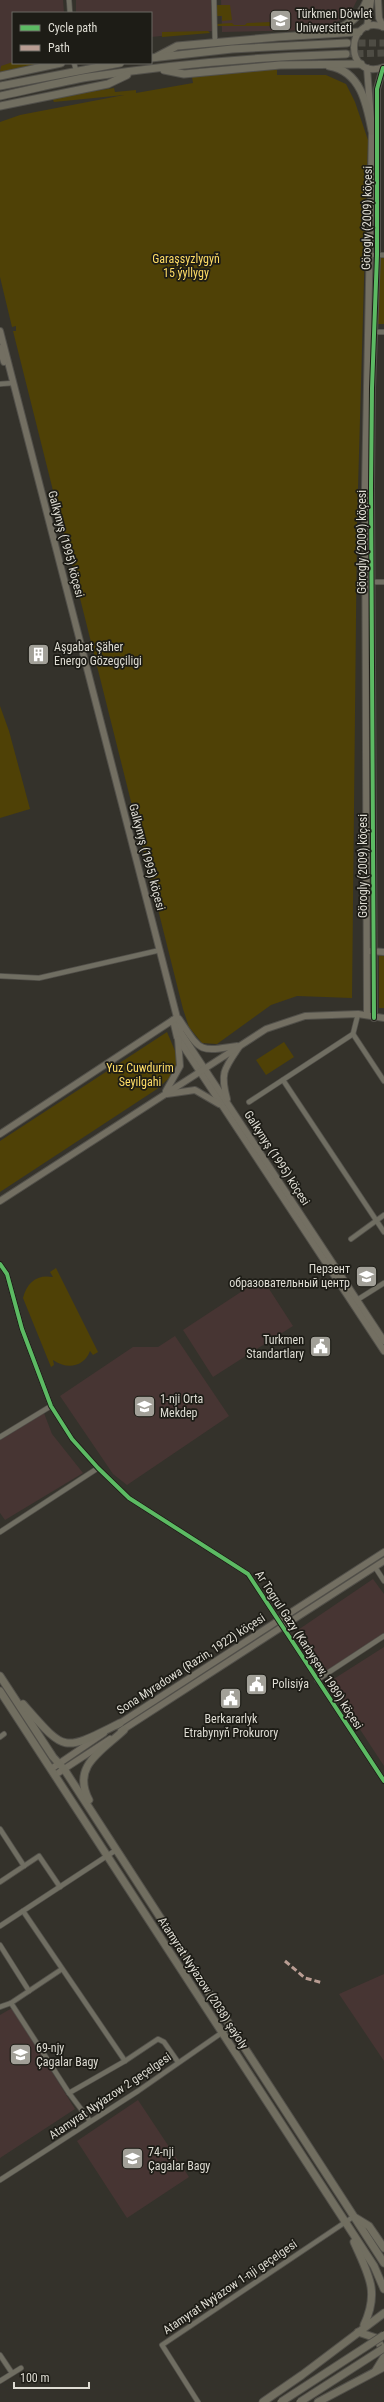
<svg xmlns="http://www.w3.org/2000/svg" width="384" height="2402" viewBox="0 0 384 2402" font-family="'Roboto Condensed',sans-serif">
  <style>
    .education { fill: #473533 }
    .green { fill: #4f4106 }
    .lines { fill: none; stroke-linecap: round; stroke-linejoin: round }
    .primary-tunnel { stroke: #4e4c44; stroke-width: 7; stroke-dasharray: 7 3.5; stroke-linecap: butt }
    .street-casing { stroke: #52504a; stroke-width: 6 }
    .secondary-casing { stroke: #52504a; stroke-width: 8 }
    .primary-casing { stroke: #52504a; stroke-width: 9 }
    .street { stroke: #706e62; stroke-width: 4.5 }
    .secondary { stroke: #736f62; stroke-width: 6 }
    .primary { stroke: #716e60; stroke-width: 7 }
    .primary-bridge-casing { stroke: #52504a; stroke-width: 9; stroke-linecap: butt }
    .primary-bridge { stroke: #716e60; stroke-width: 7 }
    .quiet { stroke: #b99d93; stroke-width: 3; stroke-dasharray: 6 3; stroke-linecap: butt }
    .cycleway-casing { stroke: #1d1c16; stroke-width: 6 }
    .cycleway { stroke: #5cba63; stroke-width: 4 }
    .labels { text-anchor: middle; stroke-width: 3.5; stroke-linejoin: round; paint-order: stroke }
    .poi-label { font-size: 12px; fill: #dedcd3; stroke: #1d1c16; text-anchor: start }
    .street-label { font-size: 12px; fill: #dedcd3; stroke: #1d1c16 }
    .park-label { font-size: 12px; fill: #fedc65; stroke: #1d1c16 }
  </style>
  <rect width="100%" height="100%" fill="#34322b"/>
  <g class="education">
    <path d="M0,0h63l1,13h-51v50l-13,8z"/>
    <path d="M76,0h135l1,31 -61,6v-24h-75z"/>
    <path d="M221,0h136l-8,16 -19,9 -17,5 -91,2z"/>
    <path d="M262,1278l31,48 -80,51 -30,-47z"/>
    <path d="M175,1336l54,80 -102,69 -14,-11 -53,-78 73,-49h25z"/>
    <path d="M44,1413l8,21 31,39 -78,47 -5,-7v-73z"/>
    <path d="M373,1579l11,15v39l-60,41 -29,-42z"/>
    <path d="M384,1647v119l-55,-84z"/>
    <path d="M384,1974v87l-45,-67z"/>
    <path d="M12,2008l63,101 -75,49v-143z"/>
    <path d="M138,2100l51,77 -62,41 -50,-77z"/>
  </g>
  <g class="green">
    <path d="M217,5h13l2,15 -10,1v-5h-5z"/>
    <path d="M272,17h4l-2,9h-57v-2l15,-1 2,2h11l2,-2 25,-1z"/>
    <path d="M208,31l2,2 -48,4v-5z"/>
    <path d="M13,62v1h30l-43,9 1,-6z"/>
    <path d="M277,69v6h49l20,9 9,18 13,38 -11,383 -5,475 -55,-2 -26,9 -54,39 -15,-1 -13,-16 -6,-18 -170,-678h3v-5l-4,1 -12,-50v-155l20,-7 104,-20 -70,7 -2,-4 62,-10 1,4 21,-2v3l57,-10 -1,-6z"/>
    <path d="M381,258h3v66h-7z"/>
    <path d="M0,706l9,25 21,78 -30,9z"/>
    <rect x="379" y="951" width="5" height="57"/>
    <path d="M167,1032l11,26 -1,13 -20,18 -157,103v-51z"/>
    <path d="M284,1042l10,15 -28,18 -10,-15z"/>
    <path d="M56,1268l42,84 -5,3 -3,-4c-6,16 -23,19 -37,9l1,5 -3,2 -28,-69c4,-16 14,-24 30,-21l-3,-5z"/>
  </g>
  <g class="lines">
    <g class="primary-tunnel">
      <path d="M348,43h36"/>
      <path d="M346,54l38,-1"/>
    </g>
    <defs>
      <g id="street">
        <path d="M69,0l1,13"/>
        <path d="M214,0l1,42"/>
        <path d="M74,63l2,7"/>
        <path d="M374,255h10"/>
        <path d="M371,332h13"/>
        <path d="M0,384l13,-1"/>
        <path d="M370,582h14"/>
        <path d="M0,976l39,2 117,-27"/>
        <path d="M353,1034l31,47"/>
        <path d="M283,1080l101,152"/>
        <path d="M249,1102l104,-68 5,-20"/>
        <path d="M351,1239l33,-24"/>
        <path d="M0,1264l7,10 15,55 29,77 21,33 26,29 31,30 119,76 136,207"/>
        <path d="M357,1300l27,-17"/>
        <path d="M0,1437l51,-31"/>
        <path d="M0,1532l98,-64"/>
        <path d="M375,1567l9,14"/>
        <path d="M317,1680l67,-44"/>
        <path d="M0,1737l4,-3"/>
        <path d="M0,1829l24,37"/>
        <path d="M0,1882l39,-26 21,31"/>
        <path d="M23,1911l102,150"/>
        <path d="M0,1926l116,-76"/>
        <path d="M0,1945l29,46"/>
        <path d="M62,1969l-51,34 58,90 21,28"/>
        <path d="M0,2007l11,-4"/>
        <path d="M69,2093l56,-32 33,-22 6,3 14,20"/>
        <path d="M0,2180l138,-89 92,-64"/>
        <path d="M0,2355l12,18"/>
        <path d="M0,2381l21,-13"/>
        <path d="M198,2402l-36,-57 191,-128"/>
      </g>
      <g id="secondary">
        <path d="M378,0l1,18 4,9"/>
        <path d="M367,27l4,-27"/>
        <path d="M384,27c-40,-14 -40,55 0,40"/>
        <path d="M367,68l5,63 -7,356 2,527"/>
        <path d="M0,331l181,702 203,308"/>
        <path d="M0,348l4,14"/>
        <path d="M369,951l15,1"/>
        <path d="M374,1018l-3,-531 1,-99 5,-133v-166l6,-21"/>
        <path d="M179,1019c22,33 19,33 58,27"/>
        <path d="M173,1020l4,17 207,314"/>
        <path d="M166,1091l14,-25 -2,-27"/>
        <path d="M167,1094l28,-4 24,14"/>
        <path d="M227,1099c-7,-26 -3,-30 12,-52"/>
        <path d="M0,1134l176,-116"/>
        <path d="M0,1201l266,-172 39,-13 53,-2 26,4"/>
        <path d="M117,1725l267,-173"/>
        <path d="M121,1731l263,-170"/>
        <path d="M51,1769l53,-36"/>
        <path d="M55,1775l55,-36"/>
      </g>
      <g id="primary">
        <path d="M331,32c17,-7 30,-15 36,-32"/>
        <path d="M156,57l21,-11 101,-9 81,-5"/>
        <path d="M151,58l81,-9 115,-6"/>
        <path d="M329,66c32,5 38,39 43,65"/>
        <path d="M164,70l20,4 96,-9 81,-1"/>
        <path d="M0,76l61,-13"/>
        <path d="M0,86l120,-23"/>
        <path d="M0,96c30,-6 59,-14 89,-19 85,-13 171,-20 257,-23"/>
        <path d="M0,106l108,-22 19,-9"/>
        <path d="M0,1676l53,81 11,12 320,494"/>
        <path d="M0,1691l374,575 10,23"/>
        <path d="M23,1704c43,49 39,48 97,19"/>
        <path d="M89,1800c-18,-34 13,-49 35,-70"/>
        <path d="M356,2218l13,8 15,22"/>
        <path d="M354,2242c14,32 26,49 10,83"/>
        <path d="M358,2332l18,6 8,13"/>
        <path d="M376,2370l8,-13"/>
        <path d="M263,2402l39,-27 82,-62"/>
        <path d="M318,2402l66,-35"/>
      </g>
    </defs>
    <use href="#street" class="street-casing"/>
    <use href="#secondary" class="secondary-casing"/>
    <use href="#primary" class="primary-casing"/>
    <use href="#street" class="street"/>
    <use href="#secondary" class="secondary"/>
    <use href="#primary" class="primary"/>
    <defs>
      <g id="primary-bridge">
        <path d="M281,2402l103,-67"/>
        <path d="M300,2402l84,-54"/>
      </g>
    </defs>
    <use href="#primary-bridge" class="primary-bridge-casing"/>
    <use href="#primary-bridge" class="primary-bridge"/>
    <path class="quiet" d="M285,1961l20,17 18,5"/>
    <defs>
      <g id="cycleway">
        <path d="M374,1018l-3,-531 1,-99 5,-133v-166l6,-21"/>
        <path d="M0,1264l7,10 15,55 29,77 21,33 26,29 31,30 119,76 136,207"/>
      </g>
    </defs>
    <use href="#cycleway" class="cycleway-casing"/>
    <use href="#cycleway" class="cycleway"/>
  </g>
  <defs>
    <symbol id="university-square" viewBox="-11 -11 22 22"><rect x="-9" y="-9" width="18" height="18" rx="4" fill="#a2a098" stroke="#1d1c16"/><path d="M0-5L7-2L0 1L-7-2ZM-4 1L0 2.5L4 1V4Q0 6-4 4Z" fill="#fff"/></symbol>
    <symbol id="building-square" viewBox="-11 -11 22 22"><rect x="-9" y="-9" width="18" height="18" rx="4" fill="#a2a098" stroke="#1d1c16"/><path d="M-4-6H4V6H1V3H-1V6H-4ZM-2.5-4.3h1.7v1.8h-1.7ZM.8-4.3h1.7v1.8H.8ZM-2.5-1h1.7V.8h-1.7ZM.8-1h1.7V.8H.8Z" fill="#fff"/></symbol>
    <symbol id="school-square" viewBox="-11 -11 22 22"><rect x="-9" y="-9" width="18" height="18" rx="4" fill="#a2a098" stroke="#1d1c16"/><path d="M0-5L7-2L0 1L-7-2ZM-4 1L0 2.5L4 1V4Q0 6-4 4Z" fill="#fff"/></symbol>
    <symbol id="civic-square" viewBox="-11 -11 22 22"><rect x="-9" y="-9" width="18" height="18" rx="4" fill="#a2a098" stroke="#1d1c16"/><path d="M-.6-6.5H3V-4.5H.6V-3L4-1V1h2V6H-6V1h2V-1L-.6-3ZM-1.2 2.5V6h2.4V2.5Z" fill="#fff"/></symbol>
  </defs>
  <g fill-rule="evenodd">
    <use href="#university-square" x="268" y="8" width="25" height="25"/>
    <use href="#building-square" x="26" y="642" width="25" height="25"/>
    <use href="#school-square" x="354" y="1264" width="25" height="25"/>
    <use href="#civic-square" x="308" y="1334" width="25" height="25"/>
    <use href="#school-square" x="132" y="1394" width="25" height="25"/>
    <use href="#civic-square" x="244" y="1672" width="25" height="25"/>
    <use href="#civic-square" x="218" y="1686" width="25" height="25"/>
    <use href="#school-square" x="8" y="2042" width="25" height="25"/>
    <use href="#school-square" x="120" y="2146" width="25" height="25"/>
  </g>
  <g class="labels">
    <g class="poi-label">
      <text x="296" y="18">Türkmen Döwlet<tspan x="296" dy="14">Uniwersiteti</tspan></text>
      <text x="54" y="651">Aşgabat Şäher<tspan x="54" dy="14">Energo Gözegçiligi</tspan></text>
      <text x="350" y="1273" text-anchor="end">Перзент<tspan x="350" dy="14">образовательный центр</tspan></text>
      <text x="304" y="1344" text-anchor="end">Turkmen<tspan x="304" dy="14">Standartlary</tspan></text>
      <text x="160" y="1403">1-nji Orta<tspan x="160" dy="14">Mekdep</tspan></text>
      <text x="272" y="1688">Polisiýa</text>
      <text x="231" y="1723" text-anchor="middle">Berkararlyk<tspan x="231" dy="14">Etrabynyň Prokurory</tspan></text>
      <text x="36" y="2052">69-njy<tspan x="36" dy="14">Çagalar Bagy</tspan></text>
      <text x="148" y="2156">74-nji<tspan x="148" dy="14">Çagalar Bagy</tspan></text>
    </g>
    <g class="street-label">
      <text transform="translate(367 218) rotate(-89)" y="4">Görogly (2009) köçesi</text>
      <text transform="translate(362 542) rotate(-90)" y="4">Görogly (2009) köçesi</text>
      <text transform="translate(66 544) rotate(75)" y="4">Galkynyş (1995) köçesi</text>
      <text transform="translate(147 857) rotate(75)" y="4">Galkynyş (1995) köçesi</text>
      <text transform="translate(363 866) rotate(-90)" y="4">Görogly (2009) köçesi</text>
      <text transform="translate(277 1158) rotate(57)" y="4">Galkynyş (1995) köçesi</text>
      <text transform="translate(309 1650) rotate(57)" y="4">Ar Togrul Gazy (Karbyşew, 1989) köçesi</text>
      <text transform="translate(191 1664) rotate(-33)" y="4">Sona Myradowa (Razin, 1922) köçesi</text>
      <text transform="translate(203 1983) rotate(57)" y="4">Atamyrat Nyýazow (2038) şaýoly</text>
      <text transform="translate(110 2096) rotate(-34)" y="4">Atamyrat Nyýazow 2 geçelgesi</text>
      <text transform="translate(230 2287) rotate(-34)" y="4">Atamyrat Nyýazow 1-nji geçelgesi</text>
    </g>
    <g class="park-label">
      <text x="186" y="263">Garaşsyzlygyň<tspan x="186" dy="14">15 ýyllygy</tspan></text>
      <text x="140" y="1072">Yuz Cuwdurim<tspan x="140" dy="14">Seyilgahi</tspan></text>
    </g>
  </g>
  <rect x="12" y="12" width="140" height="52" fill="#1d1c16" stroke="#6a6962"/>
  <rect x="20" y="25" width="20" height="6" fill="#5cba63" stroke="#6a6962"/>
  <text x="48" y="32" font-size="12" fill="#dedcd3">Cycle path</text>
  <rect x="20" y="45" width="20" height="6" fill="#b99d93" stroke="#6a6962"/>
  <text x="48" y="52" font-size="12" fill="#dedcd3">Path</text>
  <path d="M14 2382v6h75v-6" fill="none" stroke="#dedcd3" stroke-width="2"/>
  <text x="20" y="2382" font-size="12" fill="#dedcd3" stroke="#1d1c16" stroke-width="3" paint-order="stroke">100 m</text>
</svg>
